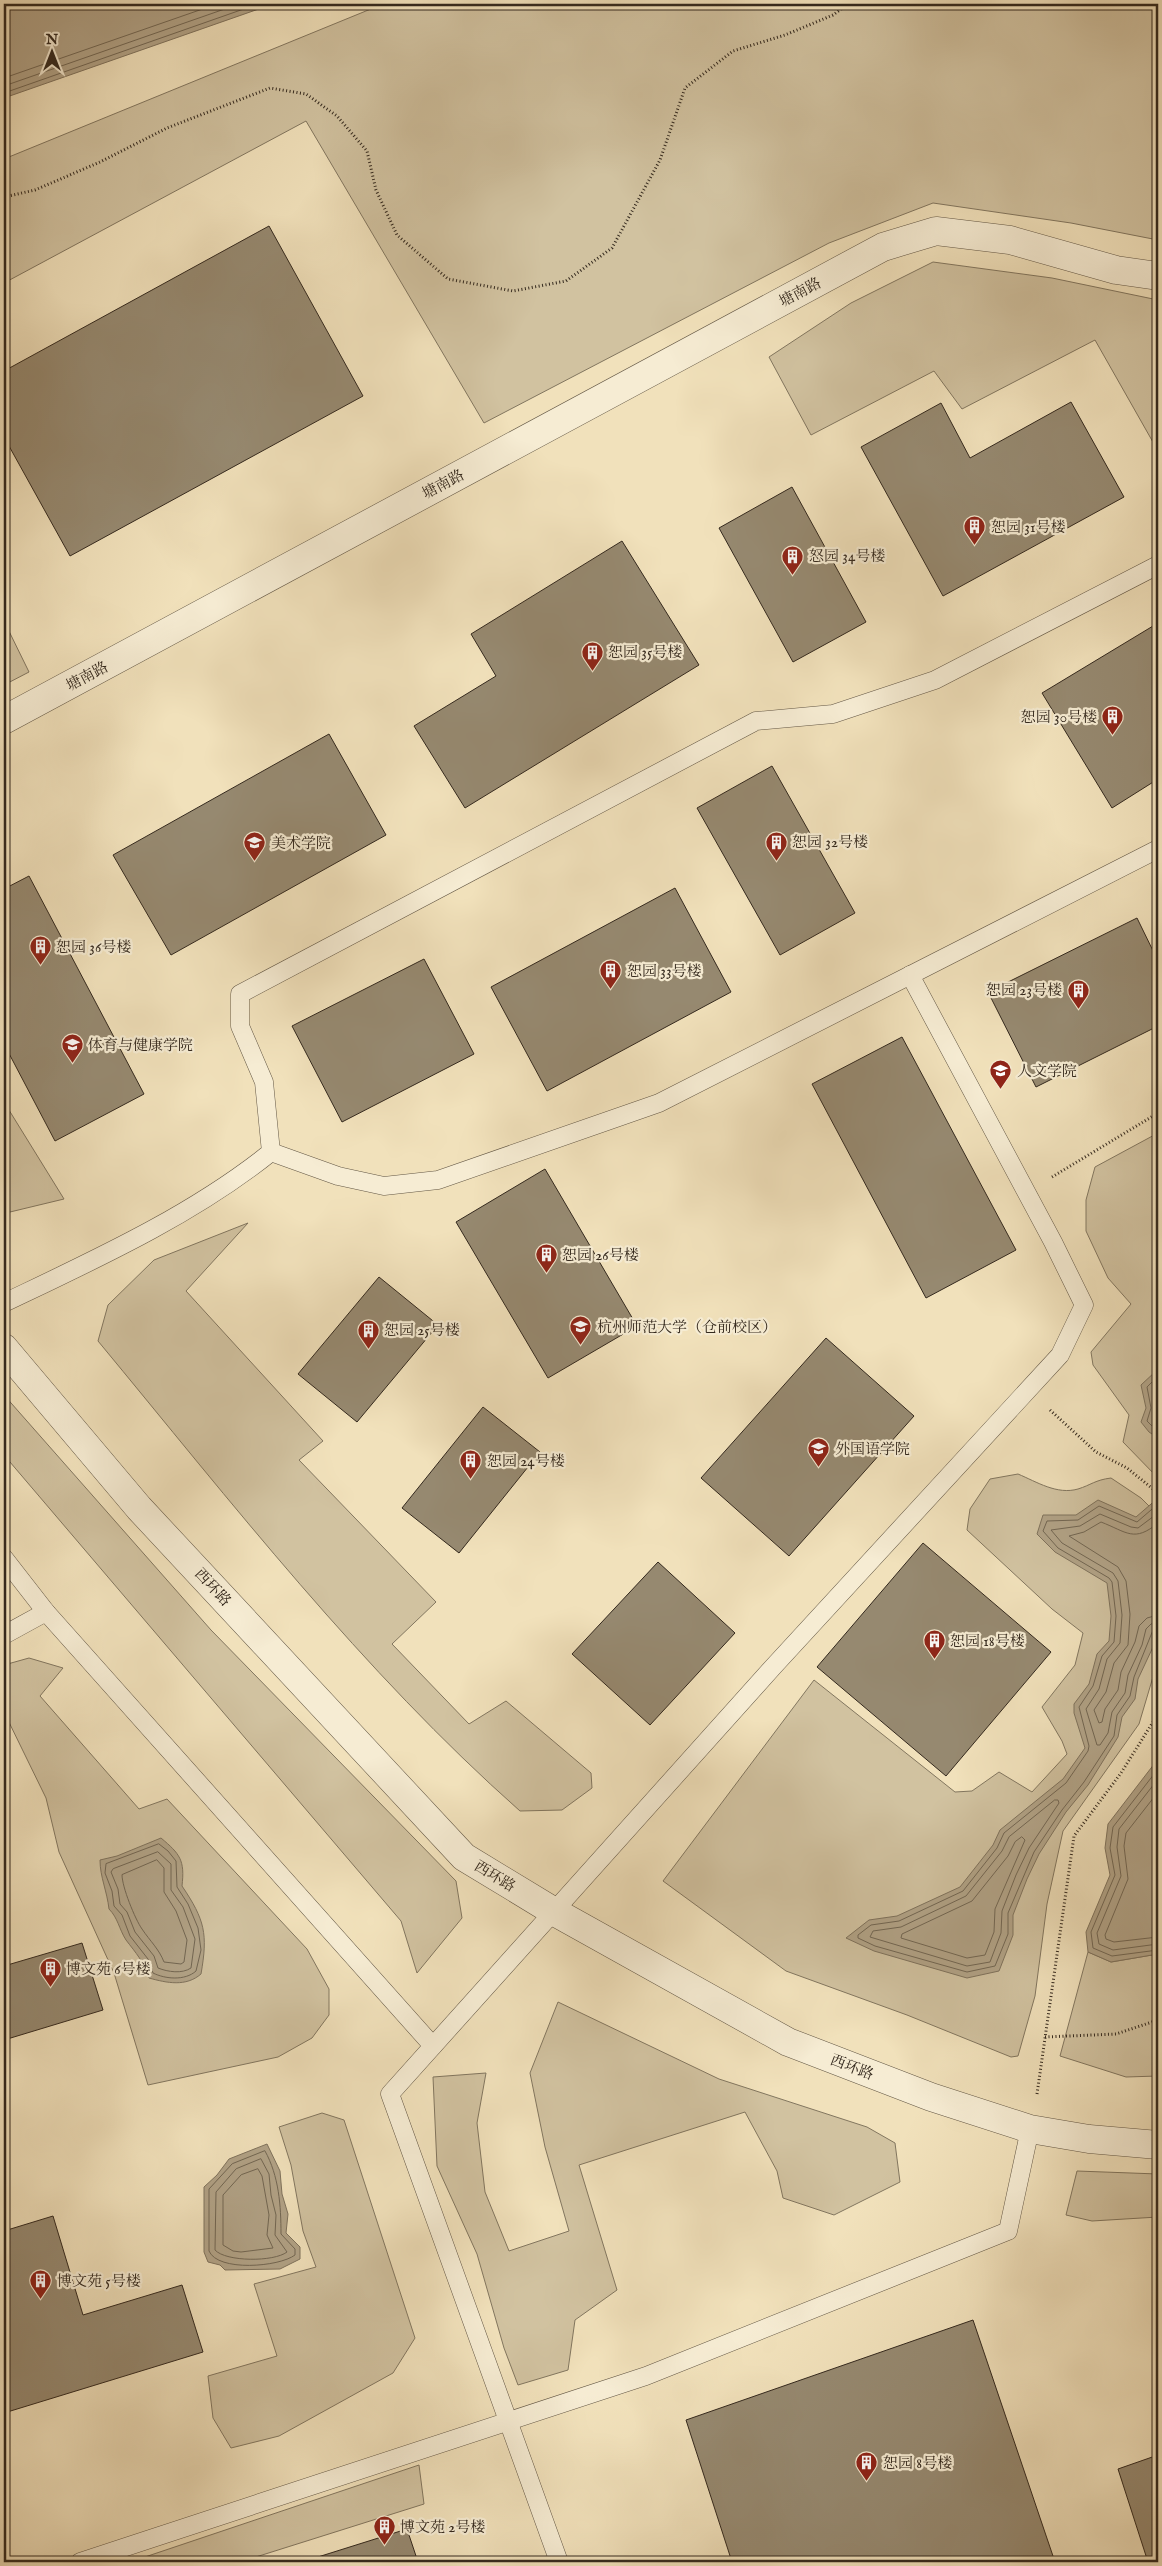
<svg xmlns="http://www.w3.org/2000/svg" width="1162" height="2566" viewBox="0 0 1162 2566" font-family="'IM FELL English','Noto Serif SC',serif">
  <style>
    .green { fill: #d1c2a0; stroke: #82765f }
    .water { fill: #b1a286; stroke: #7f725c }
    .lines { fill: none; stroke-linecap: round; stroke-linejoin: round }
    .shore { stroke: #726652; stroke-width: 1 }
    .building { fill: #968970; stroke: #34291e }
    .service-casing { stroke: #635745; stroke-width: 19 }
    .minor-casing { stroke: #635745; stroke-width: 29 }
    .path { stroke: #34291e; stroke-width: 3; stroke-dasharray: 1 2.5; stroke-linecap: butt }
    .service { stroke: #f6ecd3; stroke-width: 18 }
    .minor { stroke: #f6ecd3; stroke-width: 28 }
    .labels { text-anchor: middle; stroke-width: 4.5; stroke-linejoin: round; paint-order: stroke }
    .street-label { font-size: 15px; fill: #34291e; stroke: #f6ecd3 }
    .poi-label { font-size: 15px; fill: #34291e; stroke: #f6ecd3; text-anchor: start }
  </style>
  <rect width="100%" height="100%" fill="#f1e1bb"/>
  <filter id="stains"><feTurbulence type="fractalNoise" baseFrequency=".004" numOctaves="4"/><feColorMatrix values="0 0 0 0 .2 0 0 0 0 .09 0 0 0 0 .02 0 0 0 .5 -.17"/></filter>
  <radialGradient id="worn" r=".72"><stop offset=".6" stop-color="#630" stop-opacity="0"/><stop offset="1" stop-color="#630" stop-opacity=".3"/></radialGradient>
  <g class="green">
    <path d="M383,4h775v236l-87,-17 -138,-20 -104,40 -345,180 -178,-302 -302,162v-124z"/>
    <path d="M933,262l119,16 106,22v151l-63,-111 -133,69 -28,-38 -123,64 -42,-78 82,-54z"/>
    <path d="M4,621l25,51 -25,13z"/>
    <path d="M4,1102l60,97 -54,13 -6,-2z"/>
    <path d="M1158,1133v345l-35,-36 6,-27 -36,-50 -2,-13 40,-48 -23,-26 -22,-47v-31l9,-33z"/>
    <path d="M248,1223l-62,68 137,150 -24,19 137,142 -44,42 77,80 37,-23 85,72 1,15 -30,22 -42,1c-158,-140 -288,-308 -422,-470l10,-36 46,-45z"/>
    <path d="M4,1395l207,235 245,251 6,37 -45,55 -16,-52 -397,-466z"/>
    <path d="M1018,1474c19,8 39,21 60,15 13,-4 17,-9 33,-11l30,20 17,17v145l-19,64 -76,107 -16,73 -12,92 -17,60 -7,1 -104,-42 -121,-44 -123,-90 151,-201 141,112 17,-1 27,-19 33,20 35,-38 -5,-13 -20,-34 33,-42 8,-32 -31,-24 -85,-79 3,-21 20,-30z"/>
    <path d="M29,1658l34,10 -23,28 99,113 28,-10 140,150 22,40v26l-17,23 -34,19 -130,28 -34,-112 -55,-121 -13,-54 -42,-86v-47z"/>
    <path d="M1088,1952l23,10 47,-8v122l-32,1 -66,-21z"/>
    <path d="M558,2002l161,77 148,48 28,16 5,39 -66,33 -51,-17 -6,-27 -32,-59 -166,53 38,125 -42,30 -7,50 -50,15 -14,-37 -27,-94 -40,-88 -4,-89 53,-4 -9,50 8,69 24,59 60,-20 -24,-84 -15,-74z"/>
    <path d="M322,2113l22,7 71,218 -22,35 -114,63 -48,12 -18,-30 -5,-42 69,-20 -23,-72 62,-17 -13,-36 -12,-66 -12,-38z"/>
    <path d="M1077,2171l81,3v43l-66,4 -26,-6z"/>
    <path d="M419,2465l5,39 -184,58h-110z"/>
  </g>
  <g class="water">
    <path d="M4,4h269l-269,94z"/>
    <path d="M1158,1364v74l-9,-6 -8,-10 5,-14 -5,-23 15,-14z"/>
    <path d="M1158,1498v131l-5,18 -15,32 -3,20 -13,18 -4,20 -30,48 -22,27 -27,42 -12,25 -14,36v20l-14,36 -32,7 -93,-27 -28,-13 23,-18 28,-4 63,-29 33,-42 7,-15 63,-51 22,-31 -11,-35v-9l15,-20 8,-30 12,-13 2,-25 -4,-33 -52,-31 -18,-18 6,-19h33l22,-15 38,17z"/>
    <path d="M1158,1759v195l-47,8 -23,-10 -2,-20 24,-57 -5,-27 3,-24z"/>
    <path d="M161,1838c19,16 24,22 21,48 23,34 26,48 19,88 -15,13 -34,9 -52,4 -5,-16 -13,-25 -23,-38 -7,-11 -8,-22 -17,-31 -2,-18 -9,-32 -9,-49l17,-4z"/>
    <path d="M267,2144l13,27 2,23 6,20 -2,19 14,14v12l-20,10 -55,1 -5,-5 -12,-3 -4,-10v-65l13,-12 12,-16z"/>
  </g>
  <g class="lines">
    <g class="shore">
      <path d="M4,78l213,-74"/>
      <path d="M4,86l235,-82"/>
      <path d="M4,93l254,-89"/>
      <path d="M1158,1376l-11,11 4,21 -4,13 11,11"/>
      <path d="M1158,1504l-21,18 -38,-16 -21,14 -31,1 -4,10 15,17 51,30 3,4 4,34 -2,26 -12,14 -9,30 -14,21 10,39 -1,5 -22,32 -62,50 -7,15 -34,43 -64,30 -28,4 -13,10v3l17,8 92,26 28,-6 13,-32v-21l26,-61 28,-42 22,-28 30,-46 3,-21 13,-19 4,-19 19,-47 5,-1"/>
      <path d="M1158,1513l-20,15 -7,-1 -31,-13 -20,12 -29,4 11,13 51,30 5,8 4,34 -2,28 -13,16 -8,30 -13,20 11,36h3l8,-12 4,-21 13,-19 3,-18 14,-30 4,-16 5,-5 7,-2"/>
      <path d="M1158,1523c-24,20 -31,9 -57,-1l-17,10 -15,4 49,31 8,14 4,33 -2,31 -14,18 -8,29 -12,18 5,13 3,-1 3,-13 13,-19 3,-18 14,-30 4,-16 8,-8 11,-3"/>
      <path d="M1158,1769l-45,58 -3,21 5,27 -24,57 2,16 19,8 46,-6"/>
      <path d="M1158,1779l-39,50 -2,18 4,29 -24,57 2,11 14,6 45,-6"/>
      <path d="M1158,1792l-32,41 -2,13 4,33 -23,56 1,4 8,3 44,-5"/>
      <path d="M1055,1800h3l1,3 -30,45 -13,27 -14,36 -1,22 -11,29 -23,4 -97,-29 3,-6 28,-4 65,-31 36,-45 7,-14z"/>
      <path d="M1022,1837l3,3 -30,69 -1,23 -9,23 -18,3 -66,-20 1,-4 70,-33 36,-45 7,-14z"/>
      <path d="M159,1844l9,7 8,10 1,26 11,17 10,24 3,22 -5,21c-11,10 -31,8 -43,2l-5,-14 -18,-23 -8,-21 -8,-9 -2,-15 -7,-18 1,-9z"/>
      <path d="M158,1852l13,12v26l12,17 12,32 -4,29c-9,6 -23,4 -33,0l-4,-12 -19,-24 -8,-20 -7,-8 -2,-15 -7,-17 2,-3z"/>
      <path d="M157,1860l7,8v24l12,19 11,29 -3,22 -3,2 -17,-2c-5,-13 -14,-21 -22,-33 -7,-10 -20,-42 -20,-54z"/>
      <path d="M265,2151c14,25 16,55 16,83l14,15v6c-16,12 -77,17 -86,-4v-62l23,-25z"/>
      <path d="M261,2159l8,15 2,21 5,20 -1,20 12,17c-13,10 -61,10 -72,-2l1,-58 20,-23z"/>
      <path d="M258,2169l4,7 7,39 -2,20 6,13 -32,4 -8,-1 -10,-6v-50l18,-20z"/>
    </g>
  </g>
  <g class="building">
    <path d="M269,226l94,170 -293,160 -66,-119v-66z"/>
    <path d="M1071,402l53,95 -181,99 -82,-149 80,-44 29,55z"/>
    <path d="M792,487l74,135 -73,40 -74,-134z"/>
    <path d="M622,541l77,124 -234,143 -51,-82 82,-50 -25,-42z"/>
    <path d="M1158,623v156l-46,29 -70,-115z"/>
    <path d="M329,734l57,101 -215,120 -58,-100z"/>
    <path d="M772,766l83,147 -75,42 -83,-147z"/>
    <path d="M29,876l115,218 -89,47 -51,-97v-155z"/>
    <path d="M675,888l56,104 -184,99 -56,-104z"/>
    <path d="M1137,918l21,43v65l-122,61 -48,-95z"/>
    <path d="M424,959l50,95 -132,68 -50,-96z"/>
    <path d="M902,1037l114,213 -90,48 -114,-214z"/>
    <path d="M545,1169l92,157 -89,52 -92,-156z"/>
    <path d="M379,1277l59,48 -81,97 -59,-48z"/>
    <path d="M826,1338l88,78 -125,140 -88,-78z"/>
    <path d="M483,1407l57,45 -81,101 -57,-45z"/>
    <path d="M923,1543l128,109 -105,124 -129,-109z"/>
    <path d="M658,1562l77,71 -85,92 -78,-71z"/>
    <path d="M82,1943l21,67 -99,30v-74z"/>
    <path d="M53,2216l30,99 99,-30 21,67 -199,61v-182z"/>
    <path d="M973,2320l82,242h-323l-46,-142z"/>
    <path d="M1158,2455v107h-10l-30,-93z"/>
    <path d="M407,2529l11,33h-116z"/>
  </g>
  <g class="lines">
    <defs>
      <g id="service">
        <path d="M271,1152l67,24 46,10 54,-6 221,-77 499,-254"/>
        <path d="M4,1303c90,-43 189,-88 267,-151l-7,-70 -24,-56v-32l516,-273 77,-7 102,-34 223,-115"/>
        <path d="M4,1558l42,54 387,434"/>
        <path d="M4,1635l42,-23"/>
        <path d="M80,2562l566,-186 362,-145 22,-102"/>
        <path d="M559,2562l-169,-468 383,-427 287,-312 24,-50 -31,-63 -143,-267"/>
      </g>
      <g id="minor">
        <path d="M4,720l879,-473 53,-16 74,9 106,30 42,6"/>
        <path d="M4,1348l135,160 325,349 89,54 235,131 143,55 99,32 59,10 69,6"/>
      </g>
    </defs>
    <use href="#service" class="service-casing"/>
    <use href="#minor" class="minor-casing"/>
    <g class="path">
      <path d="M4,197l31,-7 65,-28 67,-34 103,-40 36,6 31,22 30,35 9,39 21,45 51,44 65,12 53,-10 46,-33 48,-88 25,-72 48,-37 52,-16 48,-20 15,-11"/>
      <path d="M1052,1177l106,-64"/>
      <path d="M1050,1410l46,42 31,16 31,25"/>
      <path d="M1045,2037l71,-3 42,-14"/>
      <path d="M1037,2094l37,-258 47,-63 37,-59"/>
    </g>
    <use href="#service" class="service"/>
    <use href="#minor" class="minor"/>
  </g>
  <defs>
    <symbol id="building-pin" viewBox="-11 -11 22 30"><path d="M0 17L-7.5 6A9.5 9.5 0 1 1 7.5 6Z" fill="#8f2418" stroke="#f6ecd3"/><path d="M-4-6H4V6H1V3H-1V6H-4ZM-2.5-4.3h1.7v1.8h-1.7ZM.8-4.3h1.7v1.8H.8ZM-2.5-1h1.7V.8h-1.7ZM.8-1h1.7V.8H.8Z" fill="#fff"/></symbol>
    <symbol id="university-pin" viewBox="-11 -11 22 30"><path d="M0 17L-7.5 6A9.5 9.5 0 1 1 7.5 6Z" fill="#8f2418" stroke="#f6ecd3"/><path d="M0-5L7-2L0 1L-7-2ZM-4 1L0 2.5L4 1V4Q0 6-4 4Z" fill="#fff"/></symbol>
  </defs>
  <g fill-rule="evenodd">
    <use href="#building-pin" x="962" y="514" width="25" height="34"/>
    <use href="#building-pin" x="780" y="544" width="25" height="34"/>
    <use href="#building-pin" x="580" y="640" width="25" height="34"/>
    <use href="#building-pin" x="1100" y="704" width="25" height="34"/>
    <use href="#building-pin" x="764" y="830" width="25" height="34"/>
    <use href="#university-pin" x="242" y="830" width="25" height="34"/>
    <use href="#building-pin" x="28" y="934" width="25" height="34"/>
    <use href="#building-pin" x="598" y="958" width="25" height="34"/>
    <use href="#building-pin" x="1066" y="978" width="25" height="34"/>
    <use href="#university-pin" x="60" y="1032" width="25" height="34"/>
    <use href="#university-pin" x="988" y="1058" width="25" height="34"/>
    <use href="#building-pin" x="534" y="1242" width="25" height="34"/>
    <use href="#university-pin" x="568" y="1314" width="25" height="34"/>
    <use href="#building-pin" x="356" y="1318" width="25" height="34"/>
    <use href="#university-pin" x="806" y="1436" width="25" height="34"/>
    <use href="#building-pin" x="458" y="1448" width="25" height="34"/>
    <use href="#building-pin" x="922" y="1628" width="25" height="34"/>
    <use href="#building-pin" x="38" y="1956" width="25" height="34"/>
    <use href="#building-pin" x="28" y="2268" width="25" height="34"/>
    <use href="#building-pin" x="854" y="2450" width="25" height="34"/>
    <use href="#building-pin" x="372" y="2514" width="25" height="34"/>
  </g>
  <g class="labels">
    <g class="street-label">
      <text transform="translate(800 292) rotate(-28)" y="5">塘南路</text>
      <text transform="translate(443 484) rotate(-28)" y="5">塘南路</text>
      <text transform="translate(87 676) rotate(-28)" y="5">塘南路</text>
      <text transform="translate(213 1587) rotate(47)" y="5">西环路</text>
      <text transform="translate(495 1876) rotate(31)" y="5">西环路</text>
      <text transform="translate(852 2067) rotate(21)" y="5">西环路</text>
    </g>
    <g class="poi-label">
      <text x="991" y="532">恕园 31号楼</text>
      <text x="809" y="561">怒园 34号楼</text>
      <text x="608" y="657">恕园 35号楼</text>
      <text x="1097" y="722" text-anchor="end">恕园 30号楼</text>
      <text x="792" y="847">恕园 32号楼</text>
      <text x="271" y="848">美术学院</text>
      <text x="56" y="952">恕园 36号楼</text>
      <text x="627" y="976">恕园 33号楼</text>
      <text x="1062" y="995" text-anchor="end">恕园 23号楼</text>
      <text x="88" y="1050">体育与健康学院</text>
      <text x="1017" y="1076">人文学院</text>
      <text x="562" y="1260">恕园 26号楼</text>
      <text x="597" y="1332">杭州师范大学（仓前校区）</text>
      <text x="384" y="1335">恕园 25号楼</text>
      <text x="835" y="1454">外国语学院</text>
      <text x="487" y="1466">恕园 24号楼</text>
      <text x="950" y="1646">恕园 18号楼</text>
      <text x="66" y="1974">博文苑 6号楼</text>
      <text x="57" y="2286">博文苑 5号楼</text>
      <text x="883" y="2468">恕园 8号楼</text>
      <text x="400" y="2532">博文苑 2号楼</text>
    </g>
  </g>
  <rect width="1162" height="2566" fill="none" stroke="#f1e1bb" stroke-width="20"/>
  <rect x="5" y="5" width="1152" height="2556" fill="none" stroke="#34291e" stroke-width="2.5"/>
  <rect x="10" y="10" width="1142" height="2546" fill="none" stroke="#34291e"/>
  <g transform="translate(52 52)" stroke="#f6ecd3" stroke-width="4" paint-order="stroke">
  <path d="M0-4L9 19L0 12L-9 19Z" fill="#34291e"/>
  <text y="-8" font-size="14" font-weight="bold" text-anchor="middle" fill="#34291e">N</text>
  </g>
  <rect width="100%" height="100%" filter="url(#stains)"/>
  <rect width="100%" height="100%" fill="url(#worn)"/>
</svg>
